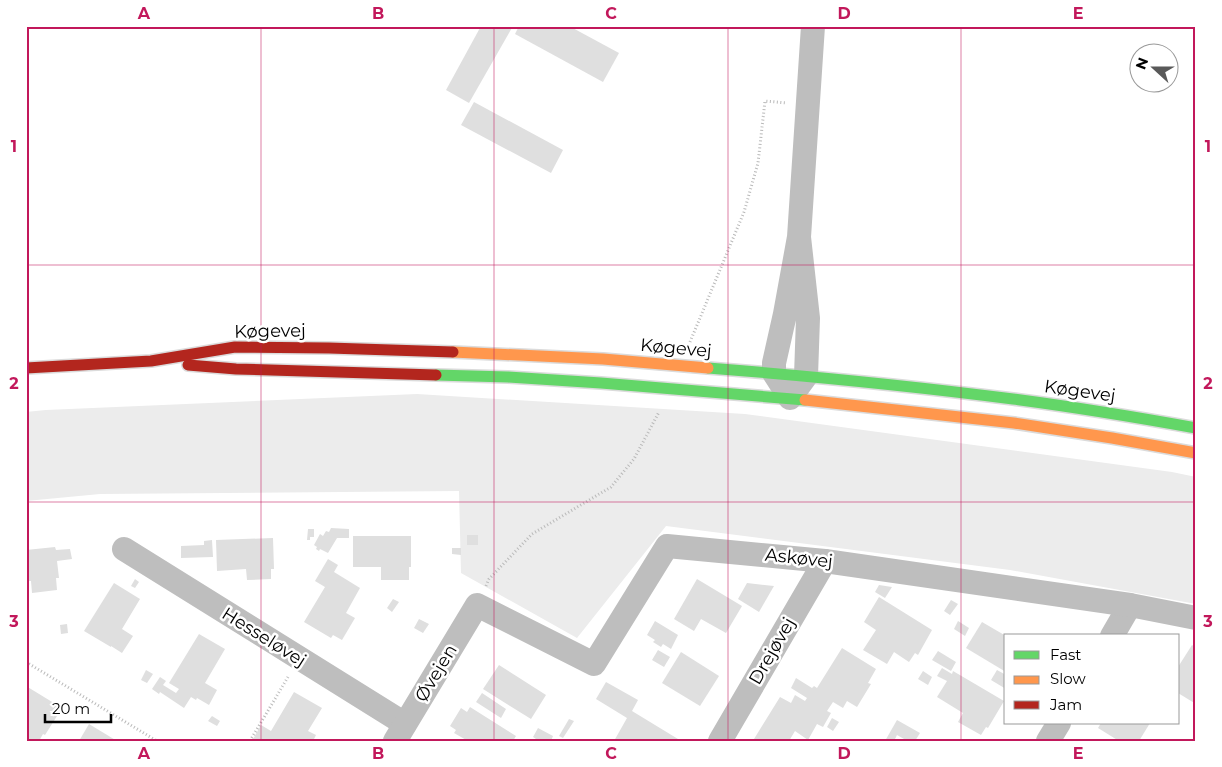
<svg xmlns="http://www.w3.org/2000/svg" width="1222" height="767" viewBox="0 0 1222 767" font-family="Montserrat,sans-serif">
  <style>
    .green { fill: #ececec }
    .building { fill: #dfdfdf }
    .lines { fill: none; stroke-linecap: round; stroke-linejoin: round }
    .fast-casing { stroke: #dbdbdb; stroke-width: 14 }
    .slow-casing { stroke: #dbdbdb; stroke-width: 14 }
    .jam-casing { stroke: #dbdbdb; stroke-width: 14 }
    .path { stroke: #b9b9b9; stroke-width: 3; stroke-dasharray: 1 2.5; stroke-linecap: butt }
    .street { stroke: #bebebe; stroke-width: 24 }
    .fast { stroke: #63d668; stroke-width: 11 }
    .slow { stroke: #ff974d; stroke-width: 11 }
    .jam { stroke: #b3261e; stroke-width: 11 }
    .grid { fill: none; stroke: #c2185b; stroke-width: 1; stroke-opacity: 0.55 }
    .labels { text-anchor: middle; stroke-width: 5; stroke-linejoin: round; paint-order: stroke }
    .street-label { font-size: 18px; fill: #000; stroke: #fff }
    .neatline { fill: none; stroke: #c2185b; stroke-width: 2 }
    .grid-label { font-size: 16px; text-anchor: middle; font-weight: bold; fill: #c2185b }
  </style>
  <rect width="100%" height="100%" fill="#fff"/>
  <path class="green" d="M417,394l328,20 427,58 24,5v127l-186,-34 -344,-44 -89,112 -116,-65 -2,-82 -359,3 -74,7v-89l20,-2z"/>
  <g class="building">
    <path d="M481,26h32l-44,77 -23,-13z"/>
    <path d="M519,26h50l50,27 -16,29 -88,-48z"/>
    <path d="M474,102l89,48 -12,23 -90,-48z"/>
    <path d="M331,528l18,1v9h-12l-9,15 -8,-4 -1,2 -3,-2 1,-2 -3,-2 6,-11 3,2 3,-5 3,1z"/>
    <path d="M308,529h6v8h-4v3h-3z"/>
    <rect x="467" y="535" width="11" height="10"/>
    <path d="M353,536h58v31h-2v13h-28v-13h-28z"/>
    <path d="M273,538l1,31h-3v10l-24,1 -1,-11 -29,2 -1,-31z"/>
    <path d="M212,540l1,17 -32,1v-12l23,-1v-4z"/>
    <path d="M55,547l1,3 14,-1 2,10 -15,2 2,17h-3l1,12 -25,3 -1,-12h-5v-31z"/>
    <path d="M452,548h9v7l-9,-1z"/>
    <path d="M328,559l10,6 -4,7 26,16 -14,25 9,5 -13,22 -9,-5 -2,3 -27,-16 21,-35 -10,-6z"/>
    <path d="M135,579l4,3 -4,6 -4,-2z"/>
    <path d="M697,579l45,27 -16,27 -25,-14 -7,12 -20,-12z"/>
    <path d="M114,583l26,16 -18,30 11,7 -11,17 -11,-7v1l-27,-16z"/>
    <path d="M747,583l27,3 -15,26 -21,-13z"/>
    <path d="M879,585l13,2 -7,11 -10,-6z"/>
    <path d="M879,597l53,33 -14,25 -3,-2 -6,9 -15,-10 -7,12 -24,-14 13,-20 -12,-8z"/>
    <path d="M393,599l6,3 -7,10 -5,-4z"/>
    <path d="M951,600l7,4 -8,11 -6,-4z"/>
    <path d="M419,619l10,5 -6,9 -9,-5z"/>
    <path d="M655,621l23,14 -7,14 -8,-5 -2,3 -8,-5 2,-2 -8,-5z"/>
    <path d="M958,621l11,7 -4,8 -11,-7z"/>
    <path d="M982,622l24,14v36l-40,-24z"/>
    <path d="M67,624l1,9 -7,1 -1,-9z"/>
    <path d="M199,634l26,15 -20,34 12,7 -8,15 -12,-7 -1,2 -5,-3 -7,11 -24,-16 -1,2 -7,-5 8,-12 6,4 -3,4 13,8 3,-4 -10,-6z"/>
    <path d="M1192,645l4,3v56l-18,-11v-26z"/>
    <path d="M842,648l34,21 -8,14 3,1 -14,23 -10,-6 -4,7 -10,-6 -6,9 4,2 -8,14 -6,-3 -9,16 -13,-9 -6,10h-33l-2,-2 26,-42 11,6 4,-8 10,6 2,-3 -16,-10 5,-10 16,10 2,-2 3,2z"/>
    <path d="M658,650l12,7 -6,10 -12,-7z"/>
    <path d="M938,651l18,11 -5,9 -19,-11z"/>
    <path d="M681,652l38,24 -19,30 -38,-23z"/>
    <path d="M499,665l47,30 -15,24 -48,-30z"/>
    <path d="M942,668l10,6 1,-3 51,30 -16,27 -2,-1 -5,8 -23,-13 5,-9 -26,-16 10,-16 -10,-5z"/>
    <path d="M146,670l7,4 -6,9 -6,-3z"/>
    <path d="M997,670l9,5v14l-15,-9z"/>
    <path d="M923,671l9,6 -4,8 -10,-6z"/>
    <path d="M606,682l32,18 -6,11 46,28 -1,2h-63l13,-23 -31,-19z"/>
    <path d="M26,686l36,22 -17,27 -2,-1 -4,7h-9l-4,-3z"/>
    <path d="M294,692l28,16 -14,23 8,4 -3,6h-61l9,-16 10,6z"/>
    <path d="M482,693l24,16 -5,9 -25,-16z"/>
    <path d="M470,707l46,29 -3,5h-45l-14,-8 2,-3 -6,-4 11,-18 6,4z"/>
    <path d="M212,716l8,5 -3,5 -9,-5z"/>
    <path d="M832,718l7,4 -6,9 -6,-4z"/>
    <path d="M569,719l5,2 -11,17 -4,-2z"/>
    <path d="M897,720l23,13 -5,8h-12l1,-2 -7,-4 -3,6h-9z"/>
    <path d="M1101,723h49l-11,18h-20l-21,-13z"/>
    <path d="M89,724l28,17h-38z"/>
    <path d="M538,728l15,8 -2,5h-12l-6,-4z"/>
  </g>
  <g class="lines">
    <defs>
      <g id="fast">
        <path d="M708,368c102,8 204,18 305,31 61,8 122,18 183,29"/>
        <path d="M436,375l72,2 93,6 204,17"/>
      </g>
      <g id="slow">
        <path d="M453,352l150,7 105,9"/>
        <path d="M805,400l209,23 98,15 84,15"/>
      </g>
      <g id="jam">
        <path d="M188,365l48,4 200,6"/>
        <path d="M26,368l125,-7 84,-14 94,1 124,4"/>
      </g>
    </defs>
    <use href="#fast" class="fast-casing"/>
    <use href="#slow" class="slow-casing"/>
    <use href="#jam" class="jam-casing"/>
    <g class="path">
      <path d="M690,342l54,-130 14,-49 7,-62 22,2"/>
      <path d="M486,586l3,-7 43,-45 79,-47 23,-28 25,-47"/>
      <path d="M26,662l131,79"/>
      <path d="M250,741l38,-64"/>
    </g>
    <g class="street">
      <path d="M799,237l9,81 -2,58 -16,22 -16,-25v-10l11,-49 14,-77 14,-211"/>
      <path d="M124,549l281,175"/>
      <path d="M1112,636l18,-31"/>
      <path d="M395,741l82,-136 117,59 73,-118 158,15 305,44 66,13"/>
      <path d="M720,741l105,-180"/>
      <path d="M1048,741l11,-18"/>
    </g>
    <use href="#fast" class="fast"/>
    <use href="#slow" class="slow"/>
    <use href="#jam" class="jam"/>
  </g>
  <path class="grid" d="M261,26v715M494,26v715M728,26v715M961,26v715M26,265h1170M26,502h1170"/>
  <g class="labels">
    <g class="street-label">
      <text transform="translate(270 331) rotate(-1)" y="6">Køgevej</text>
      <text transform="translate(676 348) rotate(5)" y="6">Køgevej</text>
      <text transform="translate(1080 391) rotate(8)" y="6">Køgevej</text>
      <text transform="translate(799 558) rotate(6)" y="6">Askøvej</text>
      <text transform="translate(264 637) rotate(32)" y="6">Hesseløvej</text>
      <text transform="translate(772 651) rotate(-60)" y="6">Drejøvej</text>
      <text transform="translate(436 673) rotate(-59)" y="6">Øvejen</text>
    </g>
  </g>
  <rect width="1222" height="767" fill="none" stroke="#ffffff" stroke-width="55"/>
  <rect x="1004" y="634" width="175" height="90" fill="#ffffff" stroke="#999999"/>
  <rect x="1014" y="651" width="25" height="8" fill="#63d668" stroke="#999999"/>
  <text x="1050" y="660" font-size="15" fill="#000000">Fast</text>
  <rect x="1014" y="676" width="25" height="8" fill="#ff974d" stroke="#999999"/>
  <text x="1050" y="684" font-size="15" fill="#000000">Slow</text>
  <rect x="1014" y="701" width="25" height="8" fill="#b3261e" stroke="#999999"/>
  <text x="1050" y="710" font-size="15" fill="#000000">Jam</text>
  <g transform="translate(1154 68) rotate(291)"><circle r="24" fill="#ffffff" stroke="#999999"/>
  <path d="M0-4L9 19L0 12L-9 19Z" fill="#595959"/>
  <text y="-8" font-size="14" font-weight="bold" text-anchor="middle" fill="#000000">N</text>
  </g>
  <path d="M45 714v8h66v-8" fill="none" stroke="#000000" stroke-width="2.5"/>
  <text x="52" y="714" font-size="15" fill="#000000" stroke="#ffffff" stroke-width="4" paint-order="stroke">20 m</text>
  <rect x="28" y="28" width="1166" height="712" class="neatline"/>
  <g class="grid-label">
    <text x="144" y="19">A</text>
    <text x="378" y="19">B</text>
    <text x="611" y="19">C</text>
    <text x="844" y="19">D</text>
    <text x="1078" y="19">E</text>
    <text x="14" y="152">1</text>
    <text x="1208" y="152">1</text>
    <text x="14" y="389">2</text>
    <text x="1208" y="389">2</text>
    <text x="14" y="627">3</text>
    <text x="1208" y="627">3</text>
    <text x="144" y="759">A</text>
    <text x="378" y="759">B</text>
    <text x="611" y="759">C</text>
    <text x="844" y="759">D</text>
    <text x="1078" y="759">E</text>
  </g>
</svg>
